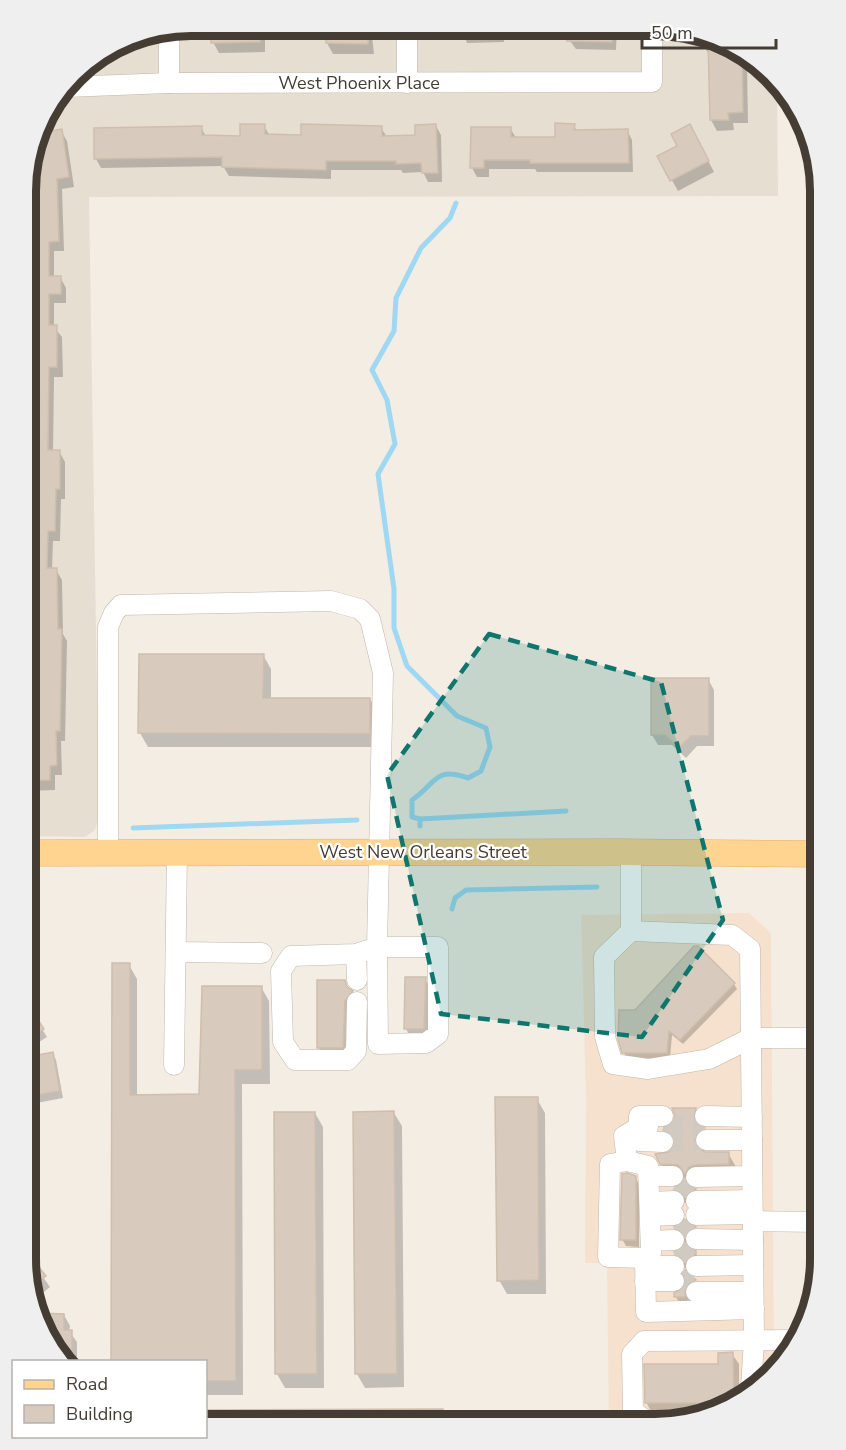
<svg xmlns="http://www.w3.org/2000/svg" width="846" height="1450" viewBox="0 0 846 1450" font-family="'Nunito Sans',sans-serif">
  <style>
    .residential { fill: #e7ded2 }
    .commercial { fill: #f6e1ce }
    .shadow { fill: #0003 }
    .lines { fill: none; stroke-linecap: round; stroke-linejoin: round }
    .stream { stroke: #9ed8f2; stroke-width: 5 }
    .building { fill: #d8cabc; stroke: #d0beac; stroke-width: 1.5 }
    .minor-tunnel { stroke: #d0cac1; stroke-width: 20; stroke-dasharray: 20 10; stroke-linecap: butt }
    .minor-casing { stroke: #c1b6aa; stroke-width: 21 }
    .major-casing { stroke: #e7b05e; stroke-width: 27 }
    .minor { stroke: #fff; stroke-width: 20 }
    .major { stroke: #ffd491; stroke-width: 26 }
    .marked { fill: #0f766e; fill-opacity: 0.2; stroke: #0f766e; stroke-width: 4.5; stroke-dasharray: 12 8; stroke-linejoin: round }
    .labels { text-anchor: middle; stroke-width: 4.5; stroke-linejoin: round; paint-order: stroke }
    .street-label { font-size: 18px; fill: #453d34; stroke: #fff }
    .rim { fill: none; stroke: #453d34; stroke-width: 8 }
  </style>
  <rect width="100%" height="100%" fill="#f3ede4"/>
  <path class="residential" d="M191,26l496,3 77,37 13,19 1,111 -689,1 10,620 -4,13 -10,7 -59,-1 1,-666 16,-53 39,-50 46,-29z"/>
  <path class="commercial" d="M749,913l22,20 3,436 -56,43 -62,12h-47l-2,-161h-22l1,-166 -5,-182z"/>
  <g class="shadow">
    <path d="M213,26h46l6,10v16l-46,1 -6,-11z"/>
    <path d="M327,26l44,1 3,27h-41l-6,-11z"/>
    <path d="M454,27h50v15l-37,1 -5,-13 -6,1z"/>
    <path d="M571,28h46l-1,22 -40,-1 -6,-8z"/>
    <path d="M703,37l57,27 -13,1 1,58h-15l1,7 -17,1 -6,-11 -1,-64 -7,-11z"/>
    <path d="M122,42v11h-19z"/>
    <path d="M574,125l3,7 50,-2 5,10 1,32h-96l-2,-3h-46v8h-12l-5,-9 38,-40 6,10 40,1z"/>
    <path d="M264,126l6,10h32l79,-8 6,9h29l20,-11 5,9 1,47h-14l-5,-10 -20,1 -2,-3h-70v9l-102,-3 -6,-10 -122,2 -5,-9 105,-32 5,10h35z"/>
    <path d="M61,131l6,10 7,46 -12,2 2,62h-10v26h6l6,11v15h-12v24l8,10 1,40h-9l-1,74h6l6,11v37h-4l-1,42h-7l-1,29h4l6,10 1,54 4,7 -2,100h-4l1,34h-7v15l-27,1 -2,-39 7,-1v-28h-7v-33h9l1,-25 -10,-1 1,-317h4v-29h-4v-96l12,-19 -5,-34h-7l11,-35z"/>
    <path d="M695,136l19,36 -36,19 -19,-34z"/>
    <path d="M263,655l8,14v30h99l8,14 -1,34h-229l-8,-14z"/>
    <path d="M708,679l6,11v56h-17l-11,12 -14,-13h-14l-6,-10z"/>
    <path d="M129,965l8,14v118l64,-1 60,-109 8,14 1,83h-28l1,311h-37v-33h-93z"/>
    <path d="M425,979l4,7 -1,50h-18l-4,-7z"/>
    <path d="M344,981l14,21 -10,56h-23l-6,-10z"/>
    <path d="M734,984l3,5 -54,55 -11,-9 -2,23h-43l-3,-5 12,-41z"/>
    <path d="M26,1004l21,33 -21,13z"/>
    <path d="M52,1053l4,7 7,38 -32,6 -5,-16v-30z"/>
    <path d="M537,1099l8,14 1,181h-39l-8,-14z"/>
    <path d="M695,1110l17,33 -9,5 -1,4 26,1 8,14 -39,14 -4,6 -4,-7 -20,-2 -12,-21 12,-3 6,-9 -10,-15z"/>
    <path d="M315,1113l8,14 1,261h-39l-8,-14z"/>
    <path d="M394,1113l8,13 2,261 -39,1 -8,-14z"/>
    <path d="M26,1153l11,21 -11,6z"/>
    <path d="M635,1177l4,7v63l-13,-1 -4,-7z"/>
    <path d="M689,1188l6,2 7,14 -8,6 -10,-8 -8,-13z"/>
    <path d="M685,1221l9,7 8,13 -9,7 -9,-6 -8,-14z"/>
    <path d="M685,1246l10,6 8,14 -10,9 -9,-8 -8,-14z"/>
    <path d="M26,1253l24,34 -16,13 -8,-41z"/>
    <path d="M686,1273l17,22 -10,16h-9l-8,-14 10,-10z"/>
    <path d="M39,1314l25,1 6,11 -1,5 8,11v17l-11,-1 -27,-34z"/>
    <path d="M732,1354l7,10v32l-21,16 -66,1 -6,-11 74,-36z"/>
    <path d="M442,1410l8,14 -244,-1v-12z"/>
  </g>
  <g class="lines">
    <g class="stream">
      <path d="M420,819l146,-8"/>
      <path d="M420,826v-7l-8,-2v-17c25,-17 22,-34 56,-22l13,-7 9,-24 -4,-19 -29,-12 -50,-50 -13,-38v-39l-16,-115 17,-30 -8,-44 -15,-30 22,-39 2,-33 25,-50 29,-30 6,-15"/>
      <path d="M133,828l224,-8"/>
      <path d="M452,909l3,-11 11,-8 131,-3"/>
    </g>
  </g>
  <g class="building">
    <path d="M211,26h49v16l-49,1z"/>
    <path d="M326,26l43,1 -1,17 -42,-1z"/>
    <path d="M567,28h45v14l-45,-1z"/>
    <path d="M708,39l34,16 1,57 -15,1 1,7h-19z"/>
    <path d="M555,123l20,1 -1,6 54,-1 1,34h-99v-3h-46v8h-14l1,-41h40v10h44z"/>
    <path d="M240,124h25v10l36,1v-11l81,2v10l33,-1v-10l21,-1 2,49h-16l-1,-10 -25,1v-3h-70v9l-104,-3v-10l-128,2v-31l108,-2v9l38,1z"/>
    <path d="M690,124l19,37 -39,20 -13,-25 20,-10 -6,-12z"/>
    <path d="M62,129l7,48 -12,2 2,62 -10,1v34h12v18h-12v31h8v42h-8l-1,83h12v39h-4l-1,42h-7l-1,37h10l1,61h4l-2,102h-4l1,34 -7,1v14l-24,1v-31h6v-37h-6v-24h8l1,-34h-9l1,-310h2l-2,-143h11l-7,-46 7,-23z"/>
    <path d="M139,654h125l-1,44h107v36l-232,-1z"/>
    <path d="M651,678h58v58h-18l-12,12 -14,-13h-14z"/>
    <path d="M694,946h4l37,37 -55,57 -11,-9 -2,22h-45l-4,-14 1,-29h16z"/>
    <path d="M112,963h18v132l69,-1 3,-108h60v84h-27l1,311h-30v-19h-95z"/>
    <path d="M405,977h21l-2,52h-20z"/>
    <path d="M317,980h28l2,7 6,4 -8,10 -2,47h-26z"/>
    <path d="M26,1001l18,28 -18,12z"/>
    <path d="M53,1052l7,39 -34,6v-40z"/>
    <path d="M495,1097h43l1,183 -42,1z"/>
    <path d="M672,1108h24l-2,13 11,7 -10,7v10l10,7h24v12l-34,1 -6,2 -4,7 -7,-9 -18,-1 -5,-10 14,-2 6,-9 -2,-7 -10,-6 11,-9 1,-6z"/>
    <path d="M394,1111l3,263h-42l-2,-262z"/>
    <path d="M274,1112h41l2,262h-42z"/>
    <path d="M627,1173l9,3v64h-16l2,-66z"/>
    <path d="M684,1179l6,8 6,2 -11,8 -5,-6 -6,-2z"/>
    <path d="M685,1219l11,8 -6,2 -5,7 -11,-9 7,-2z"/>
    <path d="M685,1244l11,7v3l-7,2 -4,6 -11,-10 7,-2z"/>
    <path d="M26,1251l20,25 -15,12 -5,-29z"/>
    <path d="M685,1270l11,10 -10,6 -1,11h-11v-4l11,-7z"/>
    <path d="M36,1313l28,1v16h8v19l-14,-1 -20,-26z"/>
    <path d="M733,1352l1,48 -4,3h-85l-1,-39h74v-11z"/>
    <path d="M443,1409v15l-237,-1v-13z"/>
  </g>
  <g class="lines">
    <g class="minor-tunnel">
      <path d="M663,1127l42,-1"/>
      <path d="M663,1142l43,-2"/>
      <path d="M674,1187l22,1"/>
      <path d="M674,1229h22"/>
      <path d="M674,1253h22"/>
      <path d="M674,1281h22"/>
    </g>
    <defs>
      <g id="minor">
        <path d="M407,27v56"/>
        <path d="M169,30v53"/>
        <path d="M66,87l103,-4 483,-1v-54"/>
        <path d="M631,852v79l101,4 18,14 4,392 -3,46"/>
        <path d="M108,853v-226l6,-14 7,-8 210,-4 29,8 10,10 13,54 -6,274h61v87l-12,9 -48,1 -1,-97 -21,7 -65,2 -10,15 2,71 12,18h53l8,-9 1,-49"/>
        <path d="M631,931l-27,26 1,80 8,27 35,5 61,-10 42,-21h69"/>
        <path d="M176,952l86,1"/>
        <path d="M356,954l1,26"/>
        <path d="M174,1065l3,-213"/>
        <path d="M663,1116h-24v25l24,1"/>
        <path d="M705,1116l47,1"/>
        <path d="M706,1140h46"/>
        <path d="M627,1161l-3,-25 15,-9h9"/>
        <path d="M649,1176h24"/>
        <path d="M696,1177l56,-1"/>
        <path d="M696,1201l56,-1"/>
        <path d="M651,1202l23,-1"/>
        <path d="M696,1215l57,-1"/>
        <path d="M651,1216l23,-1"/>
        <path d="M753,1221l67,1"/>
        <path d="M696,1239l57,1"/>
        <path d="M651,1241l23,-1"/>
        <path d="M645,1258l6,-5 -3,-87 -21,-5 -17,3 -2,93 37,1 1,54 108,-3"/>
        <path d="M645,1266h29"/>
        <path d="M696,1266l57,-1"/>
        <path d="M645,1281h29"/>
        <path d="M696,1292h57"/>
        <path d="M670,1422h-22l-15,-11 -1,-57 12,-13 150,-1"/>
      </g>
      <path id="major" d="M26,853l591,-1 203,2"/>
    </defs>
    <use href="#minor" class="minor-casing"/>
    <use href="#major" class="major-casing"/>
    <use href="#minor" class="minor"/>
    <use href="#major" class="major"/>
  </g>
  <path class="marked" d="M489,634l172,48 62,238 -81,117 -201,-23 -54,-239z"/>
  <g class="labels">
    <g class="street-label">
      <text x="359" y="89">West Phoenix Place</text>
      <text x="423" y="858">West New Orleans Street</text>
    </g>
  </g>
  <path d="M0 0H846V1450H0ZM191 36H655A155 155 0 0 1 810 191V1259A155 155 0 0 1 655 1414H191A155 155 0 0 1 36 1259V191A155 155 0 0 1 191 36Z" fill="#f0efef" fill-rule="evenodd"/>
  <path class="rim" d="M191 36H655A155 155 0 0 1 810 191V1259A155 155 0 0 1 655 1414H191A155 155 0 0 1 36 1259V191A155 155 0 0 1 191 36Z"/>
  <rect x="12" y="1360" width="195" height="78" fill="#ffffff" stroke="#b5b1ae" stroke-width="1.5"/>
  <rect x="24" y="1380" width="30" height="9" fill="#ffd491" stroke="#b5b1ae" stroke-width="1.5"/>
  <text x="66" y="1390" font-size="18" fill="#453d34">Road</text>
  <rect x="24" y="1405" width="30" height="18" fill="#d8cabc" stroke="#b5b1ae" stroke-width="1.5"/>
  <text x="66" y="1420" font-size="18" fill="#453d34">Building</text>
  <path d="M642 39v9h134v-9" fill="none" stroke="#453d34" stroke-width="3"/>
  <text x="651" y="39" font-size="18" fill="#453d34" stroke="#ffffff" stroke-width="4.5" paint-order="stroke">50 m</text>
</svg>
